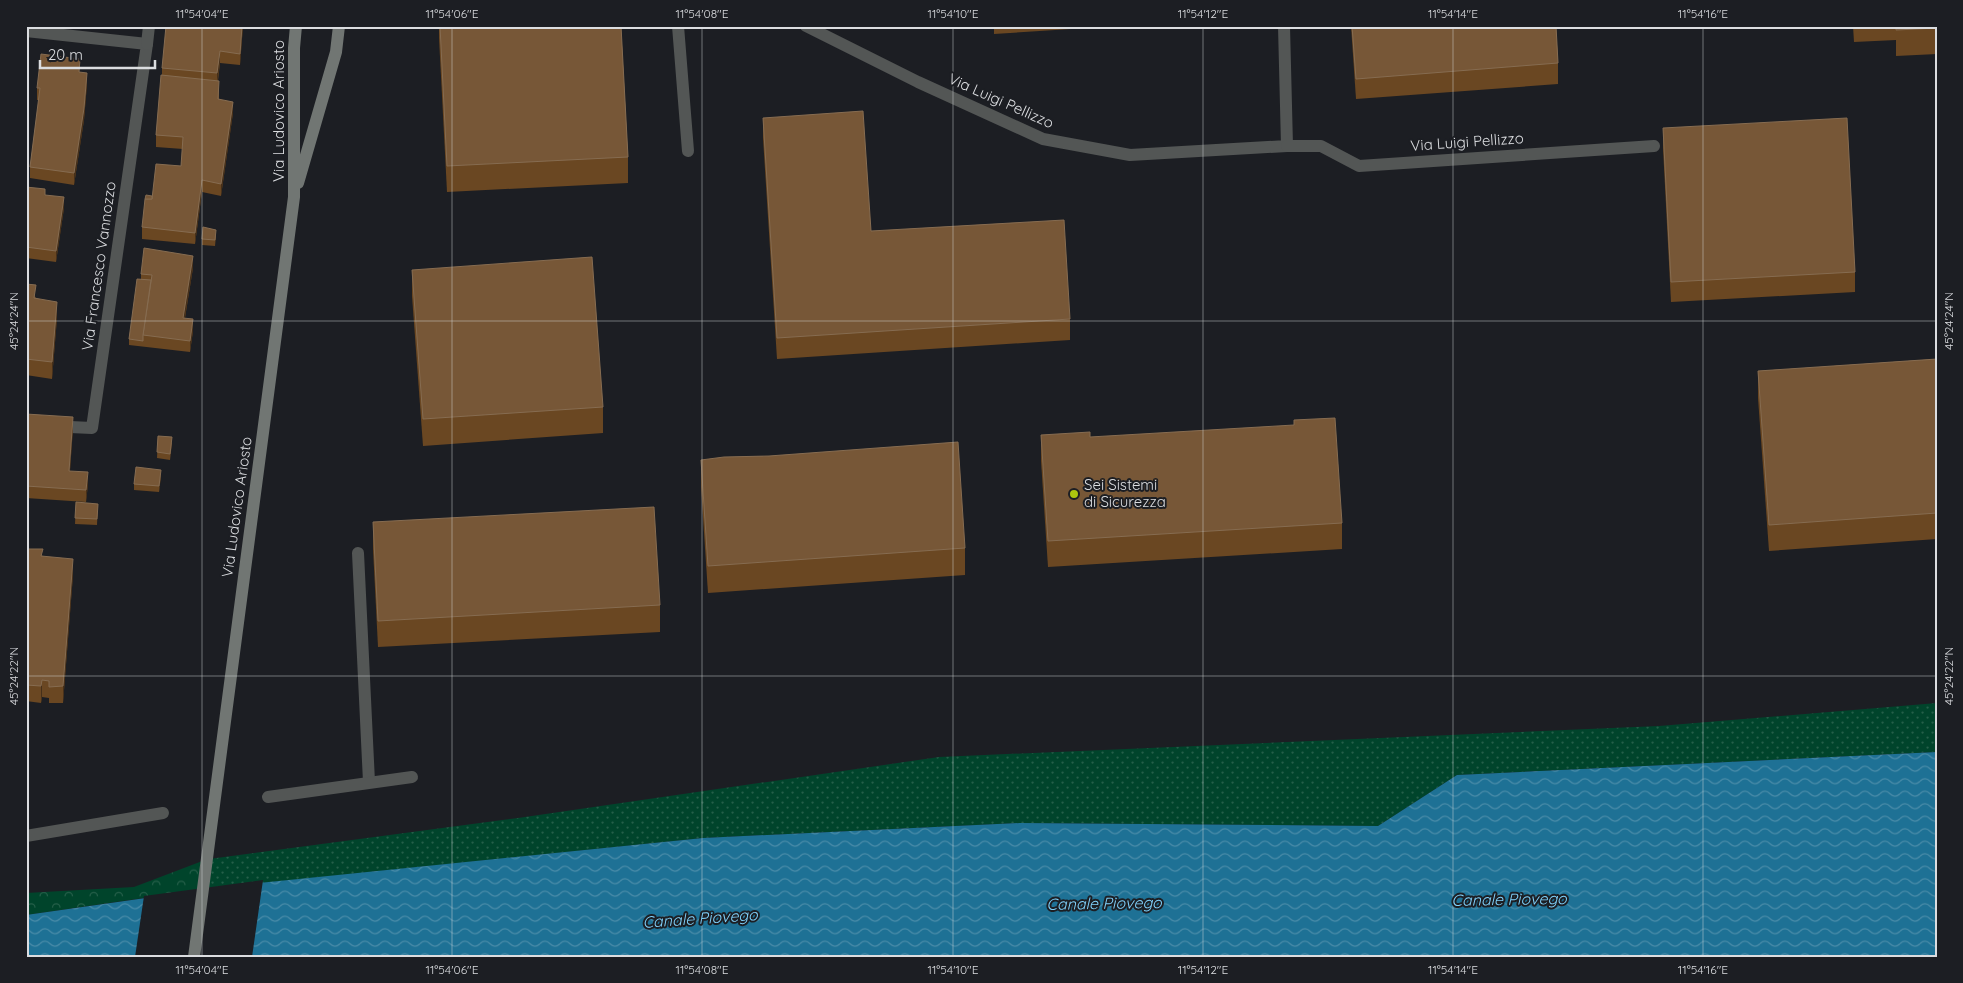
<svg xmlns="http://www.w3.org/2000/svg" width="1963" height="983" viewBox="0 0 1963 983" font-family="Quicksand,sans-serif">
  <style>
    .grass { fill: url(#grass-dots) }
    .forest { fill: url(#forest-crowns) }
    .water { fill: url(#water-waves) }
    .pier { fill: #1c1e23 }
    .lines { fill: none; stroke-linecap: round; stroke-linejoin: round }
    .lane { stroke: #535655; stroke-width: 12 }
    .street { stroke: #535655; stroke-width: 12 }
    .secondary { stroke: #717673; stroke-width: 12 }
    .wall { fill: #6a4722 }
    .shaded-wall { fill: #46301a }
    .building { fill: #775737; stroke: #866c51 }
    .ticks { fill: none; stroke: #dbdde0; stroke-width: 1; stroke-opacity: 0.45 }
    .poi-dot { fill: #adc60e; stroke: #1c1e23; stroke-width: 2 }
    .labels { text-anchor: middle; stroke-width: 4; stroke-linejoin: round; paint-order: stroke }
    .street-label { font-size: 15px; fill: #dbdde0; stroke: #1c1e23 }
    .poi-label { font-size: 15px; fill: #dbdde0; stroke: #1c1e23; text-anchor: start }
    .water-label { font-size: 16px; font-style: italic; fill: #81d3fd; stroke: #1c1e23 }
    .neatline { fill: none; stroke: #dbdde0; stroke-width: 2 }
    .ticks-label { font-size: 12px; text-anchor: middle; fill: #dbdde0 }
  </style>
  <defs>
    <pattern id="grass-dots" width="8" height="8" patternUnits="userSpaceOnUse" patternTransform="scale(1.25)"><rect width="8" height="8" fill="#00442b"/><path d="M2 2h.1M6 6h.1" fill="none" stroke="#255f49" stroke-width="1.8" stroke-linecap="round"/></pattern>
    <pattern id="forest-crowns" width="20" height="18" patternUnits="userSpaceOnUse" patternTransform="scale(1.25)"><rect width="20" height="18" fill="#00442b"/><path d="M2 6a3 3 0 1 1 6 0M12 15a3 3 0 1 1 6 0" fill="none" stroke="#255f49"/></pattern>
    <pattern id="water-waves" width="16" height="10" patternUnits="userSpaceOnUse" patternTransform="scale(1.25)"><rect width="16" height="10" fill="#1e7195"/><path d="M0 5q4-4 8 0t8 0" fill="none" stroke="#498ba8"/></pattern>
  </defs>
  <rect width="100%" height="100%" fill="#1c1e23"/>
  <path class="grass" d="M1937,703v49l-480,23 -79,51 -358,-3 -317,15 -498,51 4,-30 309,-41 421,-61 720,-31z"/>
  <path class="forest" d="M205,860v29l-179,26v-22l108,-6z"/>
  <path class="water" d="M1937,752v205h-1911v-42l204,-29 473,-48 317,-15 358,3 79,-51z"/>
  <path class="pier" d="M263,880l-11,77h-117l9,-61z"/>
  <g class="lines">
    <g class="lane">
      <path d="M678,26l10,125"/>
      <path d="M358,553l11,229"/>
      <path d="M268,797l144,-20"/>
    </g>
    <g class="street">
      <path d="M806,26l112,56 125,57 87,16 157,-9 -3,-120"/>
      <path d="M26,31l121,13 -55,384 -66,-3"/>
      <path d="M147,44l2,-18"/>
      <path d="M1287,146h34l38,20 295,-20"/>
      <path d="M26,836l137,-23"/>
    </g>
    <g class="secondary">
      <path d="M298,183l38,-131 3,-26"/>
      <path d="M194,957l100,-760v-149l2,-22"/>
    </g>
  </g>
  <g class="wall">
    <path d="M243,26l-3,39 -20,-2 -2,18 1,12v6l14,14 -12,83 -19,-4 -7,52 -53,-5v-12l10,-31 29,-30 2,-17 -27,-2v-12l6,-60v-7z"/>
    <path d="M439,26h182l7,131v26l-181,9 -8,-154z"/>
    <path d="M994,26h124l-124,8z"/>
    <path d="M1351,26h205l2,37v21l-202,15z"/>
    <path d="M1853,26h84v28l-41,2v-16l-42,2z"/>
    <path d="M80,72l7,12 -3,36 -10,65 -44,-7v-11l9,-67h-2v-12z"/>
    <path d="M763,118l108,113 199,88v21l-293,19 -14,-221z"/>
    <path d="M1663,128l192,144v20l-184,10 -8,-154z"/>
    <path d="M26,187l19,8 19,13 -8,54 -30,-4z"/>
    <path d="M216,236l-1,10 -13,-1v-6z"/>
    <path d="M193,268l-8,50 8,13 -3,21 -61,-7v-6l12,-60v-5z"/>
    <path d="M412,270l191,137v26l-180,13 -11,-150z"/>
    <path d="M26,284l10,14 21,20 -5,61 -26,-4z"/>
    <path d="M1937,359v180l-168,12 -11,-153v-27z"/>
    <path d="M26,414l47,14 -3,43 18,13 -2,18 -60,-4z"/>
    <path d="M1041,435l49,2 252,86v26l-294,18 -7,-106z"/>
    <path d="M158,436l14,7 -2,17 -13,-2z"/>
    <path d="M701,460l264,88v27l-257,18 -7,-106z"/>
    <path d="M161,476l-2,16 -25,-2v-6z"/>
    <path d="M76,502l22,2 -1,21 -22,-1z"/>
    <path d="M373,522l287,83v27l-282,15 -5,-98z"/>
    <path d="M26,549l17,7 30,19 -10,128h-14v-5l-7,-1 -1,6 -15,-2z"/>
  </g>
  <g class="shaded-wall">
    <path d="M242,26h1l-3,39v-11z"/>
    <path d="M220,51v12l-3,21v-11z"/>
    <path d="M87,73v11l-3,36 -10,65v-12z"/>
    <path d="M233,102v11l-12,83v-12z"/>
    <path d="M202,180v12l-7,52v-11z"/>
    <path d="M64,197v11l-8,54v-11z"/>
    <path d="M193,256v12l-10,61v-11z"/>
    <path d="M57,302v16l-5,61v-17z"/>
    <path d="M193,319v12l-3,21v-11z"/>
    <path d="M73,417v11l-4,55v-12z"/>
    <path d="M161,470v6l-2,16v-6z"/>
    <path d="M88,472v12l-2,18v-12z"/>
    <path d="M73,559v16l-10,128v-17z"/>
    <path d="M42,680v17l-1,6v-17z"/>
  </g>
  <g class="building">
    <path d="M166,26h76l-2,28 -20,-3 -3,22 -55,-5z"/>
    <path d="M440,26h181l7,131 -181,9z"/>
    <path d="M1352,26h204l2,37 -202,16z"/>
    <path d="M1896,26h41v2l-41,2z"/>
    <path d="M41,54l39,5 -1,13 8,1 -3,35 -10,65 -44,-6 10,-79h-3z"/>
    <path d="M161,75l58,6 -1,18 15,3 -12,82 -19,-4 -7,53 -53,-6 3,-28h7l4,-35 25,2 2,-29 -27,-2z"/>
    <path d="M863,111l8,120 193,-11 6,99 -293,19 -14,-220z"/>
    <path d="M1847,118l8,154 -184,10 -8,-154z"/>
    <path d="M26,187l19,2v6l19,2 -8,54 -30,-4z"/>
    <path d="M146,195l6,1v3h-7z"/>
    <path d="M203,227l13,3 -1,10 -13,-1z"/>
    <path d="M144,248l49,8 -10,62 10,1 -3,22 -47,-6 9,-60 -11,-1z"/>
    <path d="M592,257l11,150 -180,12 -11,-149z"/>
    <path d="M137,279l14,1 -8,55v6l-14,-2z"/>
    <path d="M26,284l10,1 -2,13 23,4 -5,60 -26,-3z"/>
    <path d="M1937,359v154l-168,12 -11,-154z"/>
    <path d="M26,414l47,3 -4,54 19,1 -2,18 -60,-4z"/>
    <path d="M1335,418l7,105 -294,18 -7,-106 49,-3v5l204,-12v-5z"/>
    <path d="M158,436l14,1 -2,17 -13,-2z"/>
    <path d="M958,442l7,106 -257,18 -7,-106 23,-3 45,-1z"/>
    <path d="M136,467l25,3 -2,16 -25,-2z"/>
    <path d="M76,502l22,2 -1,15 -22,-1z"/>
    <path d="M654,507l6,98 -282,16 -5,-99z"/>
    <path d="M26,549h17l-2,7 32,3 -10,127 -14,1v-6l-7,-1 -1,6 -15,-1z"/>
  </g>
  <path class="ticks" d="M202,26v931M452,26v931M702,26v931M953,26v931M1203,26v931M1453,26v931M1703,26v931M26,321h1911M26,676h1911"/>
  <circle class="poi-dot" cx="1074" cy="494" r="5"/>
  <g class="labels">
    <g class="street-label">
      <text transform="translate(1001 101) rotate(24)" y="5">Via Luigi Pellizzo</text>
      <text transform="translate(279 111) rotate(-90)" y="5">Via Ludovico Ariosto</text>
      <text transform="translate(1467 142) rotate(-4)" y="5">Via Luigi Pellizzo</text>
      <text transform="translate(99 266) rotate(-82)" y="5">Via Francesco Vannozzo</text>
      <text transform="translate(237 507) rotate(-82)" y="5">Via Ludovico Ariosto</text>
    </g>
    <g class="poi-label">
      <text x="1084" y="490">Sei Sistemi<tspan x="1084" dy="17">di Sicurezza</tspan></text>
    </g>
    <g class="water-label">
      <text transform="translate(1509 899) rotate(-1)" y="6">Canale Piovego</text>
      <text transform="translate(1104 903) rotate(-1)" y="6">Canale Piovego</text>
      <text transform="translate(700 918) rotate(-4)" y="6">Canale Piovego</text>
    </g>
  </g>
  <rect width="1963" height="983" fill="none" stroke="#1c1e23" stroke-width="55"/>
  <path d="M40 60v8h115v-8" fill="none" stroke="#dbdde0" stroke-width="2.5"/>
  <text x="48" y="60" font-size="15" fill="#dbdde0" stroke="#1c1e23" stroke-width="4" paint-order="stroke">20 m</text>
  <rect x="28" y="28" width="1908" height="928" class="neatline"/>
  <g class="ticks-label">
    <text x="202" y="18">11°54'04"E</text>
    <text x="452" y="18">11°54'06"E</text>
    <text x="702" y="18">11°54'08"E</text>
    <text x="953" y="18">11°54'10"E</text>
    <text x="1203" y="18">11°54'12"E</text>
    <text x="1453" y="18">11°54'14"E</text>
    <text x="1703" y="18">11°54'16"E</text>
    <text transform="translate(14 321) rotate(-90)" y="4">45°24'24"N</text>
    <text transform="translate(1949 321) rotate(-90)" y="4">45°24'24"N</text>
    <text transform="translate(14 676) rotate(-90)" y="4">45°24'22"N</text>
    <text transform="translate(1949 676) rotate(-90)" y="4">45°24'22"N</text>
    <text x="202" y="974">11°54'04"E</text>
    <text x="452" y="974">11°54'06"E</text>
    <text x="702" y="974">11°54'08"E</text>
    <text x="953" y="974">11°54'10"E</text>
    <text x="1203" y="974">11°54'12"E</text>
    <text x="1453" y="974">11°54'14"E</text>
    <text x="1703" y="974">11°54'16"E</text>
  </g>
</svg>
